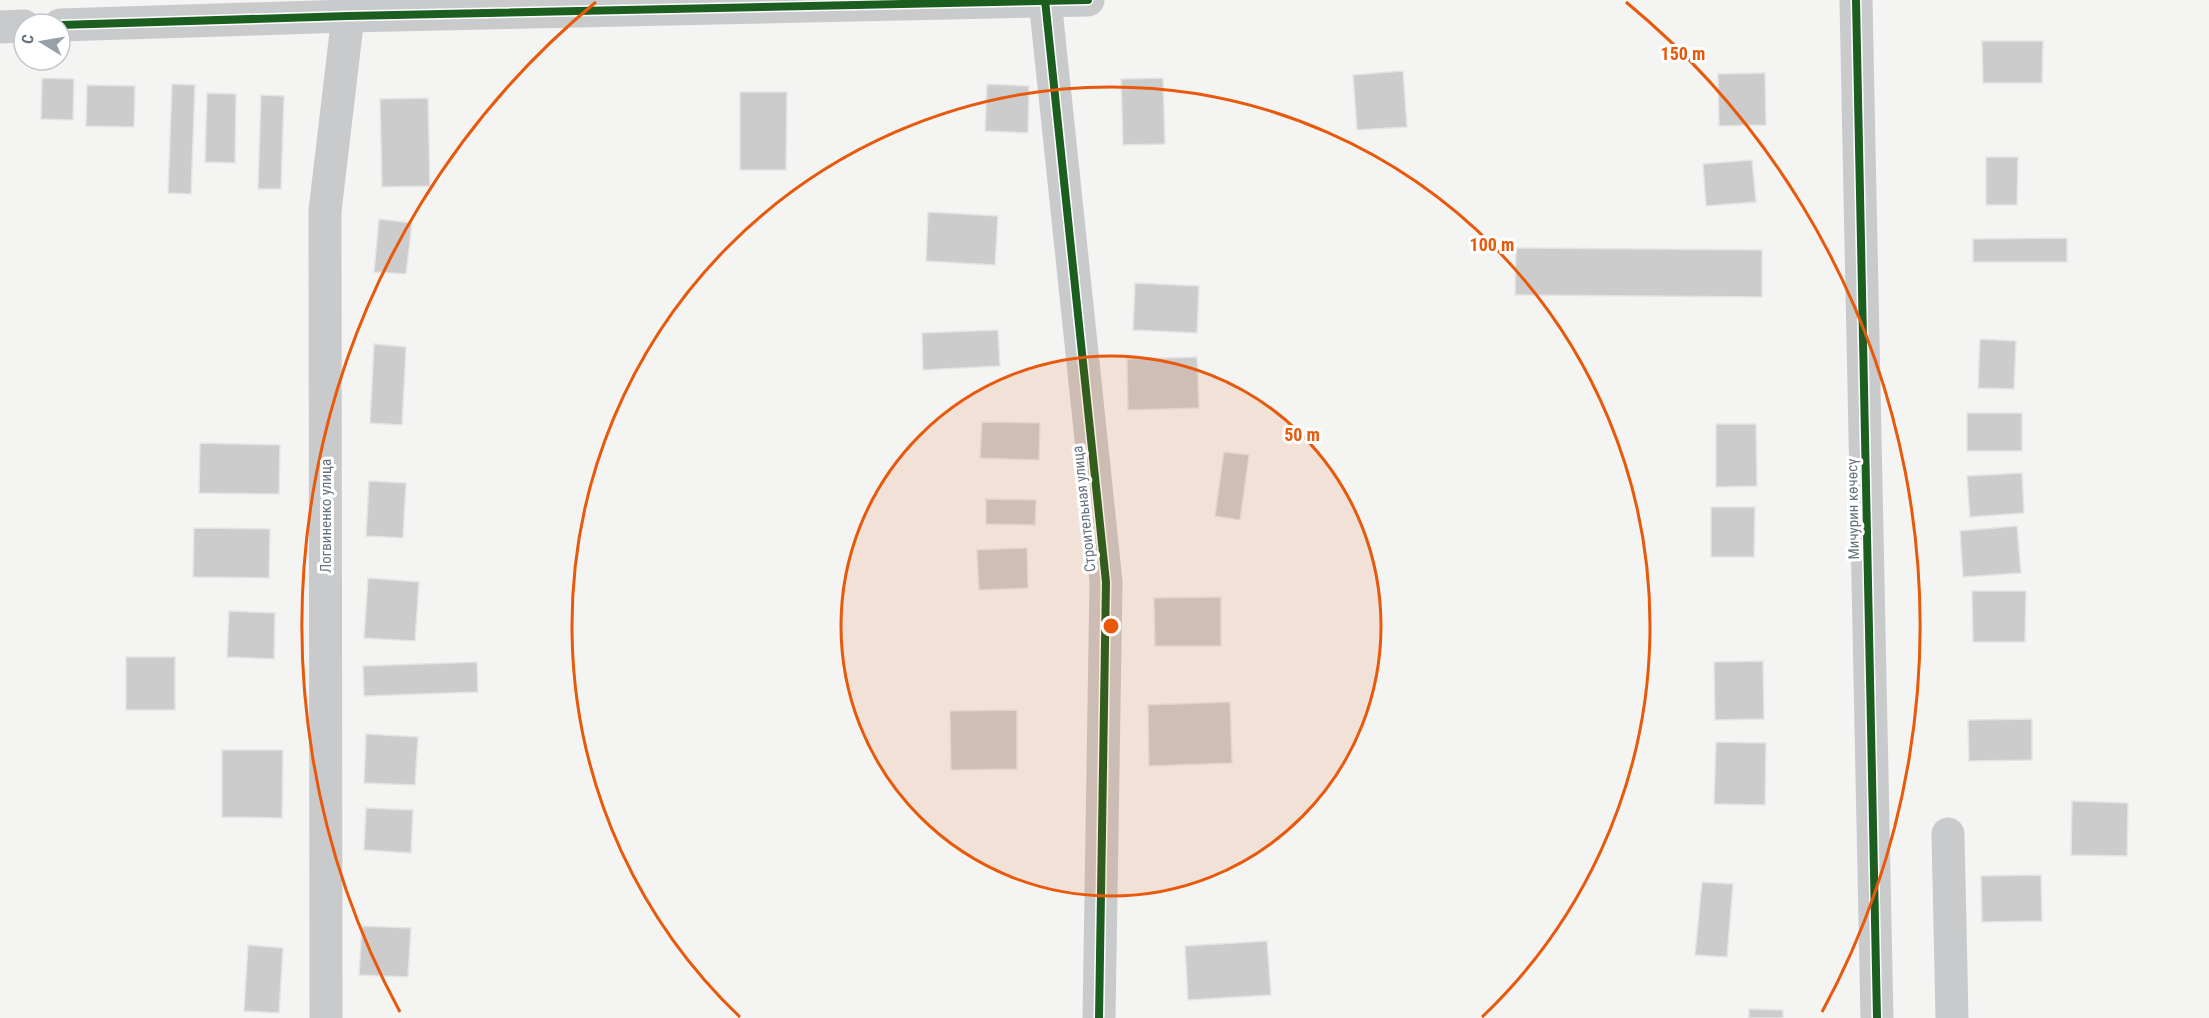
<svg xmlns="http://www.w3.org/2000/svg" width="2209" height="1018" viewBox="0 0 2209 1018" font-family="'Roboto Condensed',sans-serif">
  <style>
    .building { fill: #cccccd; stroke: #e4e4e3; stroke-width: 1.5 }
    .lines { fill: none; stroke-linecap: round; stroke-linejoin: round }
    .street { stroke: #c9cacb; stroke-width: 33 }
    .cycleway-casing { stroke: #fff; stroke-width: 11 }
    .cycleway { stroke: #1b5e20; stroke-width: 8 }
    .ring { fill: none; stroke: #e8590c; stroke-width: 3 }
    .labels { text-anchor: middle; stroke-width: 6; stroke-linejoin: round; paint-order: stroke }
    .street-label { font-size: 15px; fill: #677280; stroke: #fff }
    .centre { fill: #e8590c; stroke: #fff; stroke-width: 3 }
    .ring-label { font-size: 18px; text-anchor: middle; font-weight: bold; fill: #e8590c; stroke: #fff; stroke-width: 6; stroke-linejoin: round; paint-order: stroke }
  </style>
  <rect width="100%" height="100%" fill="#f4f4f3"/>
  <g class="building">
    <path d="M1982,41h61l-1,42h-59z"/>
    <path d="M1403,71l4,56 -50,3 -4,-55z"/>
    <path d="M1765,73l1,52 -47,1 -1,-52z"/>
    <path d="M42,78l32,1 -1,41 -32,-1z"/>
    <path d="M1163,78l2,66 -42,1 -2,-66z"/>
    <path d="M172,84l23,1 -4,109 -23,-1z"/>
    <path d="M987,84l42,2 -1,47 -43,-2z"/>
    <path d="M87,85l48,1 -1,41 -48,-1z"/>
    <path d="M740,92h47l-1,78h-46z"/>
    <path d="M207,93l29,1 -1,69 -30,-1z"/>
    <path d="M261,95l23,1 -3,93h-23z"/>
    <path d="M428,98l2,88 -48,1 -2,-88z"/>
    <path d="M1986,157h32l-1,48h-31z"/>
    <path d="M1752,160l4,42 -50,4 -3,-42z"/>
    <path d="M928,212l70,4 -3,49 -69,-4z"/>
    <path d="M379,219l33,4 -6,51 -32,-2z"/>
    <path d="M2067,238v24h-94v-23z"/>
    <path d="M1516,248l246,2v47l-247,-2z"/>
    <path d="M1135,283l64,3 -2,47 -64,-3z"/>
    <path d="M998,330l2,36 -77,4 -1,-37z"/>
    <path d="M1980,339l36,2 -2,48 -36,-1z"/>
    <path d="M374,344l32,3 -4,78 -32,-2z"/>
    <path d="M1197,357l2,51 -71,2 -1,-51z"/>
    <rect x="1967" y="413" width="55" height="38"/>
    <path d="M982,422l58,1 -1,37 -59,-2z"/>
    <path d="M1716,424h40l1,62 -41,1z"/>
    <path d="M200,443l80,2 -1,49 -80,-1z"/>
    <path d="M1224,452l25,3 -9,65 -25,-4z"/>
    <path d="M2022,473l2,40 -54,4 -3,-41z"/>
    <path d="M369,481l37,2 -3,55 -37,-2z"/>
    <path d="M986,499l50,1 -1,25 -49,-1z"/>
    <path d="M1711,507h44l-1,50h-43z"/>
    <path d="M2017,526l4,47 -58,4 -3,-46z"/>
    <path d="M194,528l76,1 -1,49 -76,-1z"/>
    <path d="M1027,548l1,40 -49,2 -2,-40z"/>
    <path d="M368,578l51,4 -4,59 -51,-3z"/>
    <path d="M1972,591h54l-1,51h-52z"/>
    <path d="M1221,597v49h-66l-1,-48z"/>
    <path d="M229,611l46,2 -1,46 -47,-2z"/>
    <rect x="126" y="657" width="49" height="53"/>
    <path d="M1763,661l1,58 -49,1 -1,-58z"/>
    <path d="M477,662l1,30 -114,4 -1,-30z"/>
    <path d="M1230,702l2,61 -83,3 -1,-61z"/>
    <path d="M1017,710v59l-66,1 -1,-59z"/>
    <path d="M2032,719v41l-63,1 -1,-41z"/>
    <path d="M366,734l52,3 -3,48 -51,-2z"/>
    <path d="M1716,742l50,1 -1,62 -51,-1z"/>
    <path d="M222,750h61l-1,68 -60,-1z"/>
    <path d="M2072,801l56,2 -1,53 -56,-1z"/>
    <path d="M366,808l47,2 -2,43 -47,-3z"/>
    <path d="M2041,875l1,46 -60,1 -1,-46z"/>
    <path d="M1702,882l31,2 -6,73 -32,-2z"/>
    <path d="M362,926l49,2 -3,49 -49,-2z"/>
    <path d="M1267,941l4,54 -83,5 -3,-54z"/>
    <path d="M248,945l35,3 -4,65 -35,-2z"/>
    <path d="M1749,1009l34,1v8h-34z"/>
  </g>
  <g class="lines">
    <g class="street">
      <path d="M1045,0l61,582 -7,436"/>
      <path d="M1856,0l21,1018"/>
      <path d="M60,25l288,-9 740,-16"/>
      <path d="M0,27l24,-1"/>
      <path d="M1948,834l4,184"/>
      <path d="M326,1018l-1,-807 23,-195"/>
    </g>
    <defs>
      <g id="cycleway">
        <path d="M1045,0l61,582 -7,436"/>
        <path d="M1856,0l21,1018"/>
        <path d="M60,25l288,-9 740,-16"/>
      </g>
    </defs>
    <use href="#cycleway" class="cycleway-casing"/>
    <use href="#cycleway" class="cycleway"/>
  </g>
  <circle cx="1111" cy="626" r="270" fill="#e8590c" fill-opacity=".12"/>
  <g class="ring">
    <circle cx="1111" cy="626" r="270"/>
    <path d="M740 1017A539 539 0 1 1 1482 1017"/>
    <path d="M400 1012A809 809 0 0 1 596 2M1626 2A809 809 0 0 1 1822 1012"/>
  </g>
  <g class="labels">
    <g class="street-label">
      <text transform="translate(1084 509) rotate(-96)" y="5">Строительная улица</text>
      <text transform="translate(1853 509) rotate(-91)" y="5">Мичурин көчөсү</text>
      <text transform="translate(326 516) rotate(-90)" y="5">Логвиненко улица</text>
    </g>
  </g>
  <circle cx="1111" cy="626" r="9" class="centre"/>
  <g class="ring-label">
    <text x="1683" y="60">150 m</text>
    <text x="1492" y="251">100 m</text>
    <text x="1302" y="441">50 m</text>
  </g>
  <g transform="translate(42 42) rotate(281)"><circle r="28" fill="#ffffff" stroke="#c2c7cc" stroke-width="1.5"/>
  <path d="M0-4.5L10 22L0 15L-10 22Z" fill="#98a0a8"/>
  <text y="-9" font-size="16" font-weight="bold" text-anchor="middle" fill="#677280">С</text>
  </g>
</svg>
